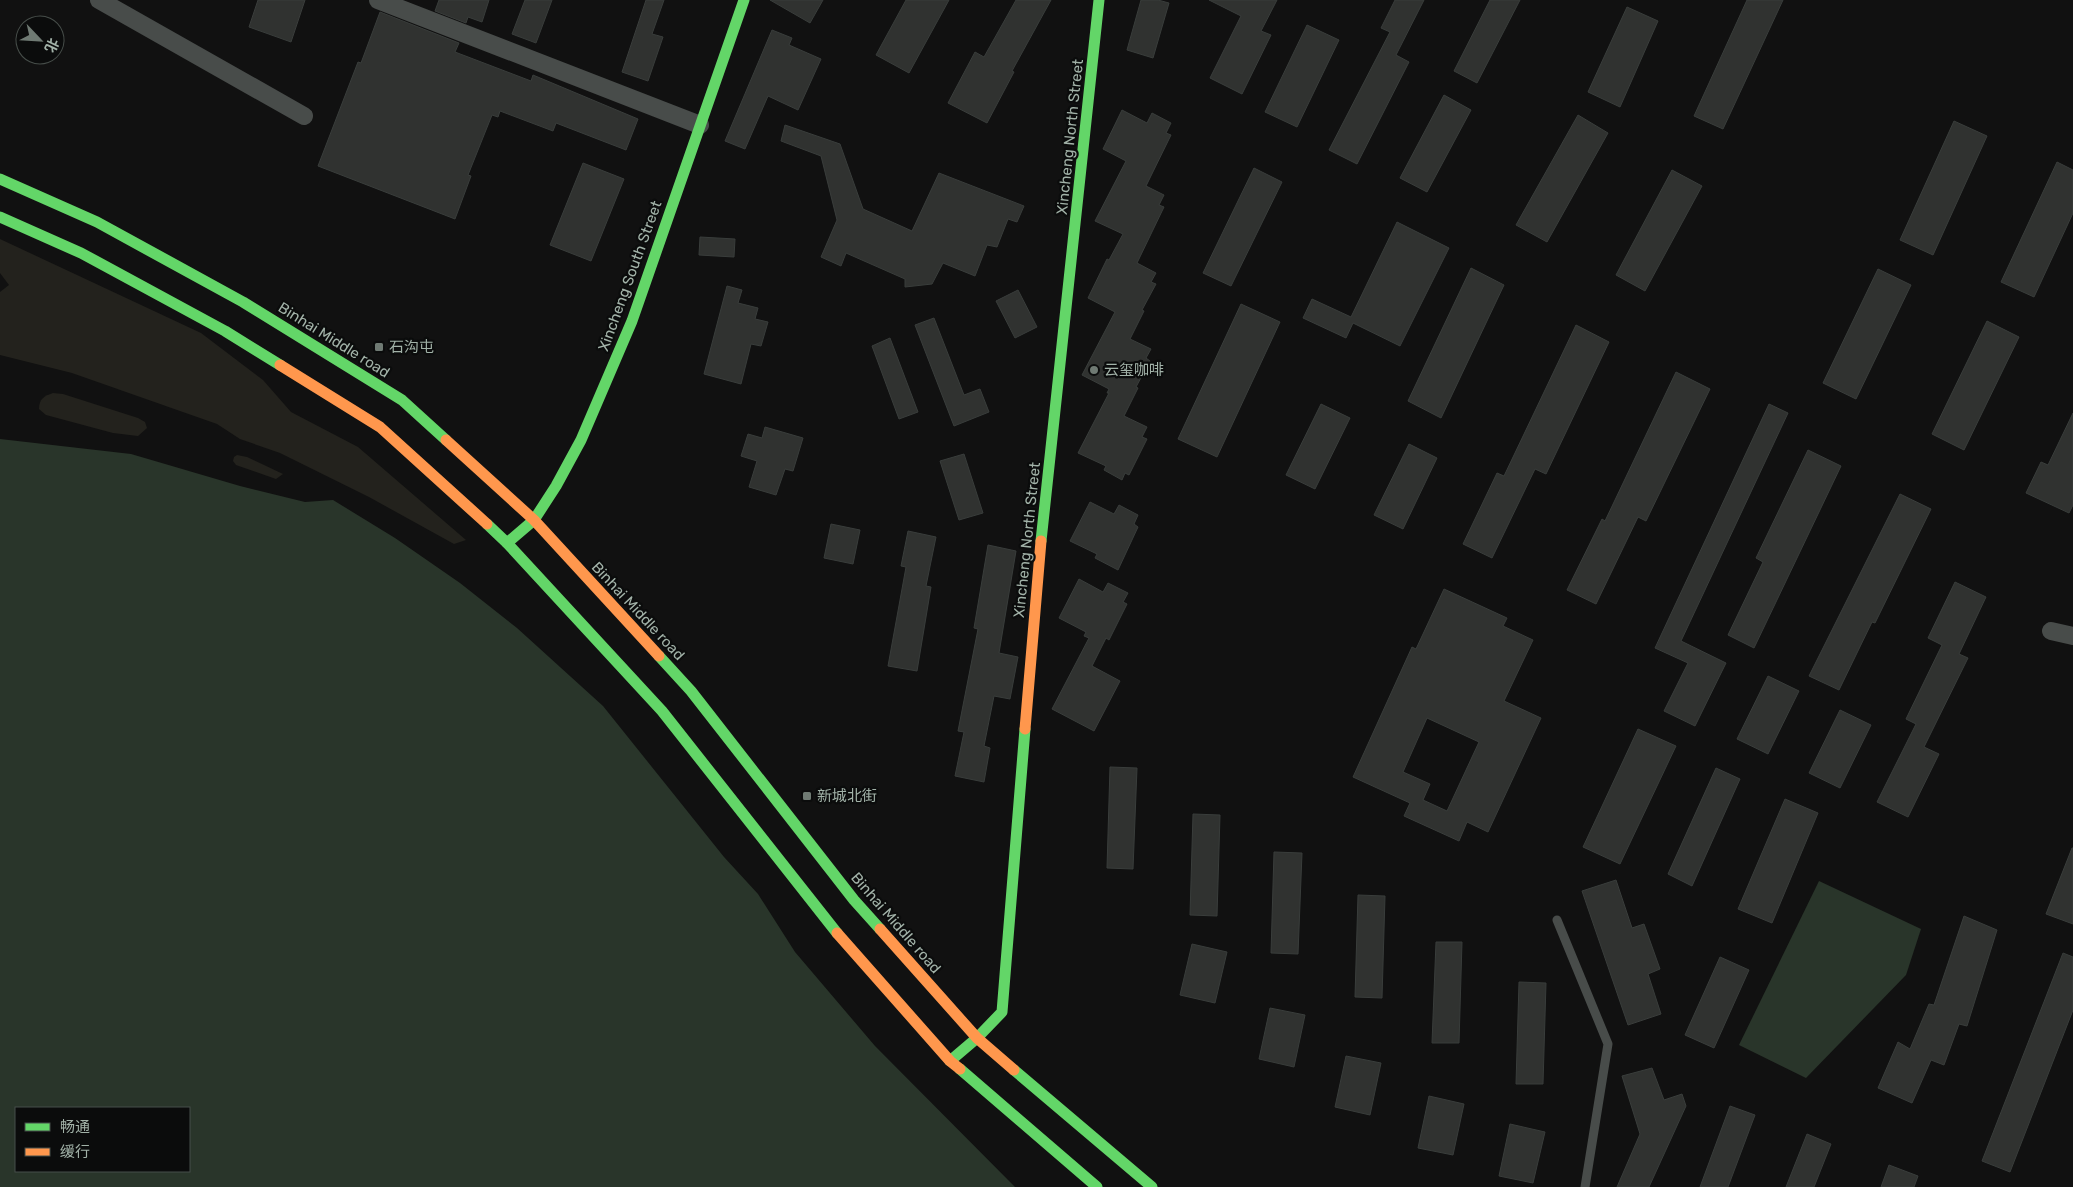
<svg xmlns="http://www.w3.org/2000/svg" width="2073" height="1187" viewBox="0 0 2073 1187" font-family="Rubik,'Noto Sans SC',sans-serif">
  <style>
    .green { fill: #23221d }
    .water { fill: #29352a; fill-rule: evenodd }
    .building { fill: #303230; stroke: #393d3b; fill-rule: evenodd }
    .lines { fill: none; stroke-linecap: round; stroke-linejoin: round }
    .lane { stroke: #484c4a; stroke-width: 9 }
    .street { stroke: #484c4a; stroke-width: 18 }
    .fast { stroke: #63d668; stroke-width: 11 }
    .slow { stroke: #ff974d; stroke-width: 11 }
    .poi-dot { fill: #6f7a73; stroke: #0b0c0c; stroke-width: 2 }
    .labels { text-anchor: middle; stroke-width: 4.5; stroke-linejoin: round; paint-order: stroke }
    .street-label { font-size: 15px; fill: #a2b2a8; stroke: #0b0c0c }
    .poi-label { font-size: 15px; fill: #a2b2a8; stroke: #0b0c0c; text-anchor: start }
  </style>
  <rect width="100%" height="100%" fill="#111"/>
  <g class="green">
    <path d="M0,239l201,94 62,47 28,32 67,35 108,93 -12,4 -85,-47 -89,-44 -40,-14 -23,-15 -145,-51 -72,-18v-63l9,-7 -9,-12z"/>
    <path d="M53,393l10,1 75,24 7,4 2,6 -9,8 -25,-3 -67,-18 -7,-6c0,-10 5,-13 14,-16z"/>
    <path d="M237,455l10,2 36,17 -7,5 -40,-14 -3,-4 1,-4z"/>
  </g>
  <g class="water">
    <path d="M0,439l131,15 109,32 65,16 28,-2 62,38 65,45 57,45 86,78 121,151 34,37 37,58 80,94 140,141h-1015zM189,1108v63h-173v-63z"/>
    <path d="M1819,881l102,48 -15,46 -100,103 -67,-33z"/>
  </g>
  <g class="building">
    <path d="M258,0h47l-14,42 -42,-15z"/>
    <path d="M439,0h50l-7,22 -14,-5 -2,6 -31,-12z"/>
    <path d="M525,0h27l-16,43 -24,-9z"/>
    <path d="M646,0h18l-12,34 11,3 -15,44 -26,-9z"/>
    <path d="M770,0h53l-13,23z"/>
    <path d="M906,0h43l-40,73 -33,-18z"/>
    <path d="M1016,0h35l-39,71 2,1 -27,51 -39,-20 27,-51 9,5z"/>
    <path d="M1141,0h17l11,3 -16,55 -26,-8z"/>
    <path d="M1209,0h68l-16,31 10,4 -29,59 -32,-16 31,-62z"/>
    <path d="M1395,0h29l-28,55 13,7 -52,102 -28,-14 61,-118 -9,-4z"/>
    <path d="M1490,0h30l-43,83 -23,-12z"/>
    <path d="M1747,0h36l-60,129 -29,-13z"/>
    <path d="M1627,7l31,14 -38,86 -32,-15z"/>
    <path d="M380,12l79,31 -4,9 76,29 2,-6 105,44 -12,31 -70,-27 -3,8 -53,-20 -2,6 -6,-2 -24,60 3,1 -16,43 -137,-53 40,-104 3,1z"/>
    <path d="M1307,25l32,15 -42,87 -32,-15z"/>
    <path d="M772,30l20,8 -3,7 32,14 -23,51 -30,-14 -23,53 -20,-8z"/>
    <path d="M1444,95l27,15 -44,82 -27,-14z"/>
    <path d="M1122,110l25,13 5,-10 19,10 -5,10 5,2 -25,51 18,9 -5,10 5,2 -27,56 19,10 -5,9 5,2 -14,26 2,1 -14,28 21,10 -5,9 4,3 -14,26 2,1 -14,28 23,11 -5,10 5,2 -18,36 -4,-2 -3,7 -18,-10 2,-4 -28,-13 31,-60h-2l2,-4 -27,-14 33,-63 -27,-14 19,-39 2,1 14,-26 -28,-13 31,-60 -23,-12z"/>
    <path d="M1578,115l30,18 -61,109 -31,-17z"/>
    <path d="M1954,121l33,15 -54,119 -33,-15z"/>
    <path d="M785,125l55,19 23,65 49,22 27,-58 85,33 -7,16 -9,-3 -11,28 -10,-2 -12,31 -32,-13 -11,21 -27,3v-8l-59,-26 -5,13 -20,-9 16,-37 -16,-64 -40,-15z"/>
    <path d="M2057,162l16,8v43l-39,84 -33,-15z"/>
    <path d="M583,163l41,16 -33,82 -41,-16z"/>
    <path d="M1254,168l28,14 -51,104 -28,-13z"/>
    <path d="M1672,170l30,16 -57,105 -29,-16z"/>
    <path d="M1397,222l52,26 -49,98 -47,-23 -7,15 -43,-20 9,-19 39,18z"/>
    <path d="M700,237l35,2 -1,18 -35,-2z"/>
    <path d="M1471,268l33,17 -63,133 -33,-17z"/>
    <path d="M1878,269l33,16 -55,114 -33,-16z"/>
    <path d="M727,286l15,4 -4,13 20,5 -3,11 13,3 -7,24 -10,-2 -10,40 -37,-10z"/>
    <path d="M1018,290l19,37 -22,11 -19,-37z"/>
    <path d="M1241,304l39,18 -63,135 -39,-18z"/>
    <path d="M934,318l30,77 16,-6 9,23 -35,14 -39,-101z"/>
    <path d="M1987,321l32,16 -55,113 -32,-16z"/>
    <path d="M1576,325l33,17 -63,132 -11,-5 -43,89 -29,-14 34,-71 7,3z"/>
    <path d="M890,338l28,74 -19,7 -27,-73z"/>
    <path d="M1676,372l34,17 -64,132 -8,-4 -42,87 -29,-14 35,-71 3,2z"/>
    <path d="M1321,404l29,14 -35,71 -29,-14z"/>
    <path d="M1769,404l19,9 -107,228 45,22 -31,63 -31,-15 24,-48 -33,-15z"/>
    <path d="M2073,413v92l-4,8 -43,-20 15,-31 7,3z"/>
    <path d="M765,427l38,11 -10,33 -8,-2 -9,26 -27,-8 8,-26 -16,-5 7,-22 14,4z"/>
    <path d="M1409,444l28,14 -34,71 -29,-14z"/>
    <path d="M1808,450l33,16 -87,182 -26,-13 35,-73 -7,-4z"/>
    <path d="M964,454l19,59 -24,7 -19,-59z"/>
    <path d="M1900,494l31,15 -56,114 -3,-1 -33,68 -30,-14z"/>
    <path d="M1090,502l24,12 5,-9 19,10 -4,9 4,3 -20,43 -23,-12 2,-4 -27,-13z"/>
    <path d="M831,524l29,6 -7,34 -29,-6z"/>
    <path d="M908,531l28,6 -10,49 5,1 -14,84 -29,-5 18,-99 -5,-1z"/>
    <path d="M988,545l28,6 -17,102 19,4 -8,42 -16,-3 -10,50 6,2 -6,34 -29,-6 9,-44 -6,-1 20,-102 -4,-1z"/>
    <path d="M1079,579l24,13 5,-9 20,10 -5,9 4,2 -18,36 -3,-2 -14,28 28,15 -26,50 -42,-22 37,-71 -5,-2 2,-4 -27,-14z"/>
    <path d="M1955,582l31,15 -27,57 9,4 -44,89 15,7 -31,63 -31,-15 39,-78 -10,-5 36,-74 -14,-7z"/>
    <path d="M1444,589l63,29 -4,8 30,14 -29,61 37,17 -53,114 -21,-10 -8,19 -55,-25 6,-13 -57,-26 59,-130 4,2zM1427,718l52,24 -32,69 -24,-11 7,-16 -27,-12z"/>
    <path d="M1768,676l31,15 -31,63 -31,-15z"/>
    <path d="M1840,710l31,15 -31,63 -31,-15z"/>
    <path d="M1638,729l38,17 -56,118 -37,-17z"/>
    <path d="M1110,767l27,1 -4,101 -26,-1z"/>
    <path d="M1716,768l24,11 -48,107 -24,-12z"/>
    <path d="M1785,799l33,14 -46,110 -34,-14z"/>
    <path d="M1193,814l27,1 -3,101 -27,-1z"/>
    <path d="M2072,848h1v76l-27,-10z"/>
    <path d="M1274,852l28,1 -4,101 -27,-1z"/>
    <path d="M1616,880l16,48 12,-4 16,45 -12,5 13,40 -33,11 -46,-134z"/>
    <path d="M1358,895l27,1 -3,102 -27,-1z"/>
    <path d="M1964,916l33,14 -30,96 -8,-2 -15,41 -13,-5 -19,43 -34,-15 20,-46 12,7 19,-45 5,1z"/>
    <path d="M1436,942h26l-3,101h-27z"/>
    <path d="M1192,944l35,8 -12,51 -35,-8z"/>
    <path d="M2063,953l10,4v53l-63,162 -28,-11z"/>
    <path d="M1720,957l29,13 -35,78 -29,-13z"/>
    <path d="M1519,982l27,1 -3,101h-27z"/>
    <path d="M1270,1008l35,7 -11,52 -35,-8z"/>
    <path d="M1346,1056l35,7 -11,52 -35,-8z"/>
    <path d="M1652,1068l12,32 18,-6 4,12 -37,81h-32l23,-53 -18,-58z"/>
    <path d="M1429,1096l35,8 -11,51 -35,-7z"/>
    <path d="M1730,1106l25,9 -27,72h-28z"/>
    <path d="M1510,1124l35,8 -12,51 -34,-7z"/>
    <path d="M1807,1134l24,10 -17,43h-28z"/>
    <path d="M1889,1165l29,11 -4,11h-33z"/>
  </g>
  <g class="lines">
    <path class="lane" d="M1557,920l51,124 -23,143"/>
    <g class="street">
      <path d="M99,0l205,116"/>
      <path d="M378,0l322,125"/>
      <path d="M2051,631l22,5"/>
    </g>
    <g class="fast">
      <path d="M0,179l97,43 146,80 159,98 44,40"/>
      <path d="M0,217l81,36 144,78 55,34"/>
      <path d="M487,524l20,19 155,168 175,222"/>
      <path d="M1041,541l58,-541"/>
      <path d="M507,543l27,-23 22,-34 25,-46 51,-119 112,-321"/>
      <path d="M659,656l32,35 163,209 26,29"/>
      <path d="M950,1061l27,-23 25,-26 23,-283"/>
      <path d="M960,1069l137,118"/>
      <path d="M1014,1070l138,117"/>
    </g>
    <g class="slow">
      <path d="M280,365l100,62 107,97"/>
      <path d="M446,440l88,80 125,136"/>
      <path d="M1025,729l16,-188"/>
      <path d="M880,929l97,109 37,32"/>
      <path d="M837,933l113,128 10,8"/>
    </g>
  </g>
  <g class="poi-dot">
    <rect x="374" y="342" width="10" height="10" rx="2.5"/>
    <circle cx="1094" cy="370" r="5"/>
    <rect x="802" y="791" width="10" height="10" rx="2.5"/>
  </g>
  <g class="labels">
    <g class="street-label">
      <text transform="translate(1070 137) rotate(-84)" y="5">Xincheng North Street</text>
      <text transform="translate(630 276) rotate(-70)" y="5">Xincheng South Street</text>
      <text transform="translate(334 340) rotate(32)" y="5">Binhai Middle road</text>
      <text transform="translate(1027 540) rotate(-84)" y="5">Xincheng North Street</text>
      <text transform="translate(638 611) rotate(47)" y="5">Binhai Middle road</text>
      <text transform="translate(896 923) rotate(49)" y="5">Binhai Middle road</text>
    </g>
    <g class="poi-label">
      <text x="389" y="352">石沟屯</text>
      <text x="1104" y="375">云玺咖啡</text>
      <text x="817" y="801">新城北街</text>
    </g>
  </g>
  <rect x="15" y="1107" width="175" height="65" fill="#0b0c0c" stroke="#474e4a"/>
  <rect x="25" y="1123" width="25" height="8" fill="#63d668" stroke="#474e4a"/>
  <text x="60" y="1132" font-size="15" fill="#a2b2a8">畅通</text>
  <rect x="25" y="1148" width="25" height="8" fill="#ff974d" stroke="#474e4a"/>
  <text x="60" y="1157" font-size="15" fill="#a2b2a8">缓行</text>
  <g transform="translate(40 40) rotate(115)"><circle r="24" fill="#0b0c0c" stroke="#474e4a"/>
  <path d="M0-4L9 19L0 12L-9 19Z" fill="#6f7a73"/>
  <text y="-8" font-size="14" font-weight="bold" text-anchor="middle" fill="#a2b2a8">北</text>
  </g>
</svg>
